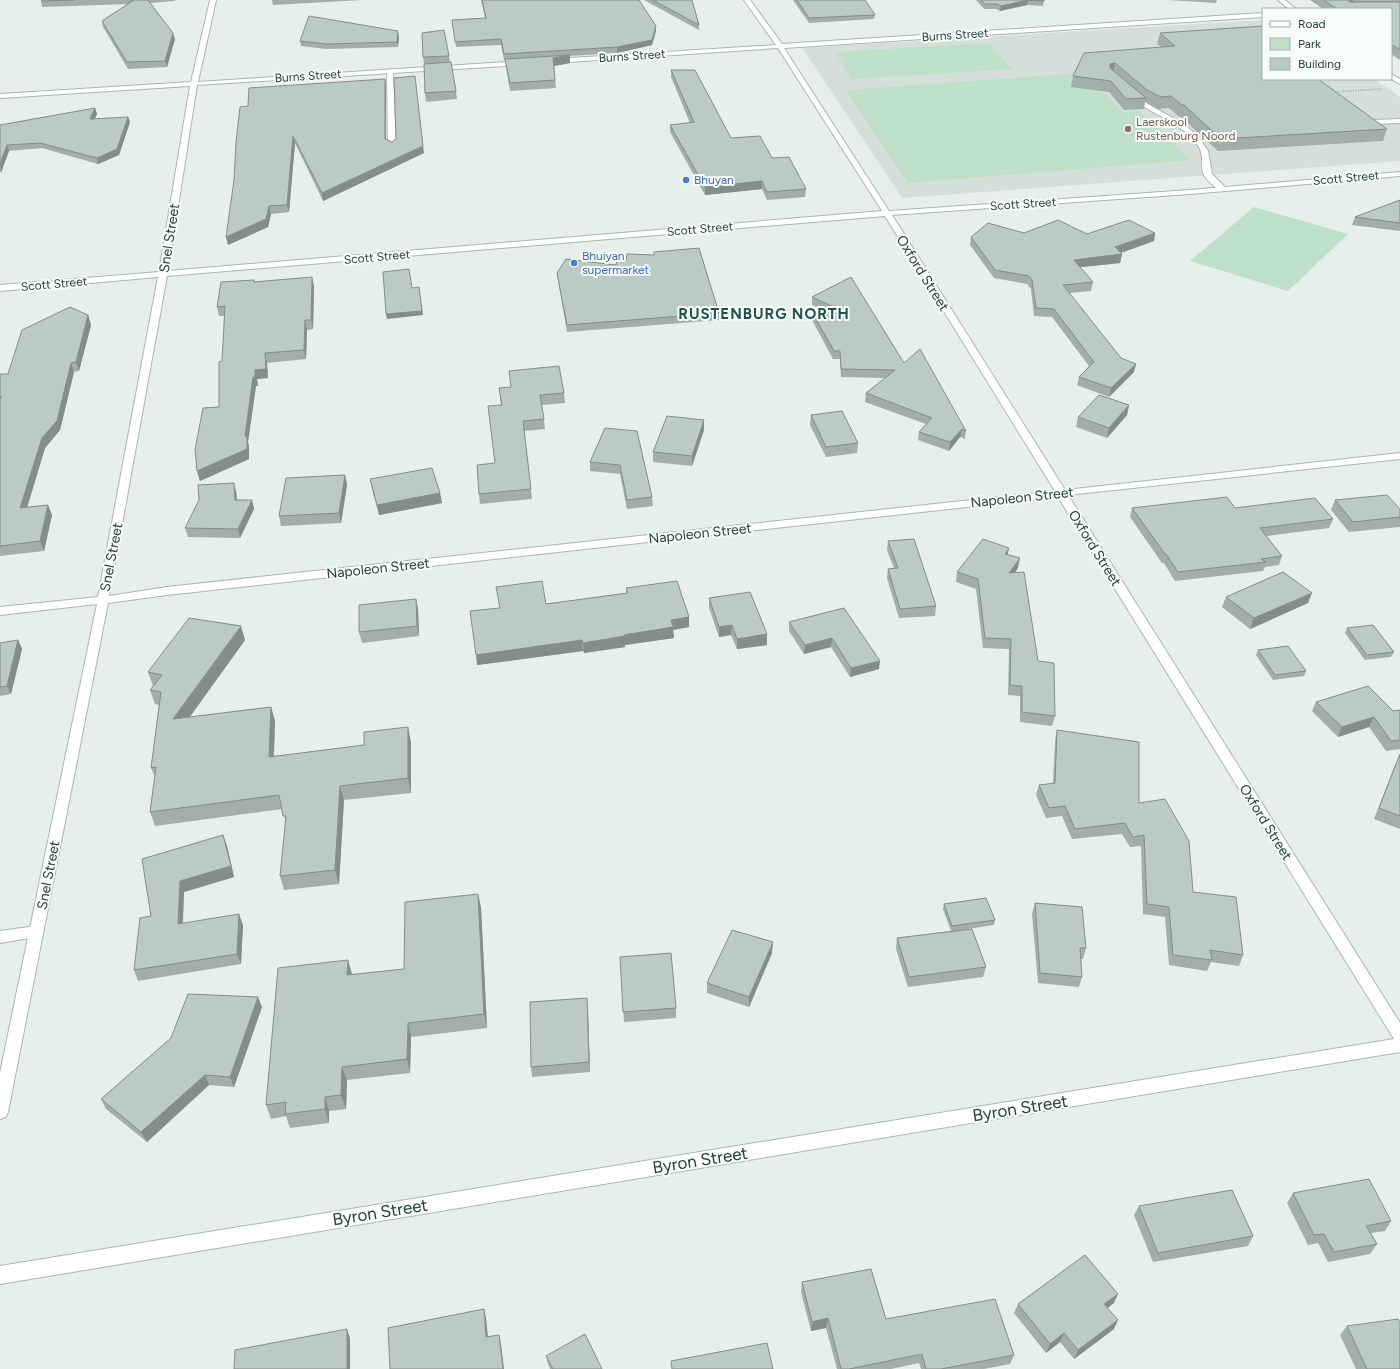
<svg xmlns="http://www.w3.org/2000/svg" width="1400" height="1369" viewBox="0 0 1400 1369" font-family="Figtree,sans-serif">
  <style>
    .built { fill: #d4dfda }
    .green { fill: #bfe0c8 }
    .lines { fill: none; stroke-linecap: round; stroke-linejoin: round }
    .lane-casing { stroke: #a8b8b2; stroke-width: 2 }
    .street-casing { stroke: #a8b8b2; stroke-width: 2 }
    .path { stroke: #86b3a5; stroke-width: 1.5; stroke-dasharray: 1 1.5; stroke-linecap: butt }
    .lane { fill: #fff; fill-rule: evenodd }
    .street { fill: #fff; fill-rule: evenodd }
    .wall { fill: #a1aea9 }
    .shaded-wall { fill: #838d89 }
    .building { fill: #bbcac4; stroke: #838d89 }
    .education-dot { fill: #8d6e63; stroke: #f7fbf9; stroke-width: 1.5 }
    .shop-dot { fill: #3f7fe0; stroke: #f7fbf9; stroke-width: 1.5 }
    .labels { text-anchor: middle; stroke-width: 4; stroke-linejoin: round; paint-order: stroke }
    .far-street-label { font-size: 12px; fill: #24423a; stroke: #f7fbf9 }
    .far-education-label { font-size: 12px; fill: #785e54; stroke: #f7fbf9; text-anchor: start }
    .far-shop-label { font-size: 12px; fill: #366cbe; stroke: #f7fbf9; text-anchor: start }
    .street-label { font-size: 14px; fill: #24423a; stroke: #f7fbf9 }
    .far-district-label { font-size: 15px; font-weight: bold; letter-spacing: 1px; fill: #1f5548; stroke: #f7fbf9 }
    .near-street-label { font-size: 17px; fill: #24423a; stroke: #f7fbf9 }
  </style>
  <rect width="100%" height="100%" fill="#e6efeb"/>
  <path class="built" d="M1263,20v59h111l26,18v64l-498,37 -100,-150z"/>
  <g class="green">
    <path d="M989,43l23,26 -160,10 -17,-27z"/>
    <path d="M1083,73l40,39 17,-1 51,49 -283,23 -62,-93z"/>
    <path d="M1254,207l94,27 -60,57 -98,-30z"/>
  </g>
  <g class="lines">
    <defs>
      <g id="lane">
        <path d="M390,69l3,2 3,75 -4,2 -4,-2 -1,-75z"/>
        <path d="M1130,95h4l19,12 29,16 17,14 9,14 4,23 13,13v4h-6c-4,-5 -12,-10 -15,-16 -5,-12 3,-20 -10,-35 -17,-19 -44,-27 -64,-43z"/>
        <path d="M1362,116l13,4 25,-1v4l-26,1 -14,-5 -1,-1z"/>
        <path d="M36,926l5,2 2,4 -2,4 -41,7v-12z"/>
      </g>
      <g id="street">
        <path d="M210,0h6l-18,82 323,-21 3,2 -3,2 -324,20 -29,186 714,-60 -104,-163 -224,15 -3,-2 3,-2 222,-14 -32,-45h6l32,44 481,-31v4l-479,31 105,163 301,-21 210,-18v4l-210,18 -298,21 173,275 335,-37v6l-332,36 332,528v29l-1400,232v-18l1394,-227 -336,-542 -891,98 -59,8 -100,509 -2,5 -6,2v-46l97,-469 -97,11v-8l98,-10 60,-320 -158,14v-6l159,-13 31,-186 -190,12v-4l191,-12zM885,216l170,275 -888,96 -58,9 58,-320z"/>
        <path d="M1278,0h7l11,9h-7z"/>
        <path d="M1391,74l9,5v5l-9,-5z"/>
      </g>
    </defs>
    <use href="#lane" class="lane-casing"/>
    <use href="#street" class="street-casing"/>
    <path class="path" d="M1333,92l49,-3"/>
    <use href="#lane" class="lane"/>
    <use href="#street" class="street"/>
  </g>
  <g class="wall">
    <path d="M42,0h134l-2,1 -24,2 25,36 -8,28 -39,2 -25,-42 -1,-6 27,-17 -87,3 -1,-6z"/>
    <path d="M272,0h90l-89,5z"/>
    <path d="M481,0h158l17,31 -4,14 -35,8 -47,3v7l-16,3 2,22 -46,3 -4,-24 -1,-7h-1l-3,-15 -45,2 -4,-27 33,-2z"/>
    <path d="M644,0h48l7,25v5z"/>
    <path d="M793,0h72l10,15 -1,4 -65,4z"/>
    <path d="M976,0h68v1l-1,5 -16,-1 -27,6 -4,-2h-12z"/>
    <path d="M1168,0h49l-1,3z"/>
    <path d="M1310,0h90v60l-9,-6v-45h-68z"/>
    <path d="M1160,33l103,46 124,50 -4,12 -165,10 -37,-34h-2l-10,-9 -11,1 -13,-7 -1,7 -20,1 -15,-18 -38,-5 2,-11 88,-29 -4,-3z"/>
    <path d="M399,37l-1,10 -72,2 -25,-3 -1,-5z"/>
    <path d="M449,56l1,6 6,29 1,8 -31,3 -1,-9 -1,-29 -1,-7z"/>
    <path d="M671,70l60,68 41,20 34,31 -1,8 -38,3 -5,-11 -57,6 -35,-63v-7l20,-2 -19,-46z"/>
    <path d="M386,86v53l6,3 32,11 -101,48 -28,-58 -6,69 -18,2 -3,13 -40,18 20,-139z"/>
    <path d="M95,108l2,6 -2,5 33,-2 2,5 -11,33 -21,9 -56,-16 -33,3 -9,22v-48z"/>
    <path d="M1400,200v31l-48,-6 3,-8z"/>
    <path d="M1024,233h131l-1,8 -34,12 2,1 -2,9 -40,4 13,15 -2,9 -22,2 52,65 13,14 -25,25 -32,-12 2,-8 10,-11 -37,-49 -18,-1 -3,-27 -4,-5 -33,-6 -24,-33 1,-8z"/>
    <path d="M654,252l65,61v7l-152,12 -9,-52 -1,-7 59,-8 10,-5 28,-5z"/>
    <path d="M851,277l53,86 62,68 -1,8 -5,-2 -11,14 -31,-11 1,-8 7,-8 -61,-22 1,-9 20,-15 -45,-1 -1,-18h-7l-21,-39v-8l12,-2 -12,-5v-8z"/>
    <path d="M254,280v2l60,4 -1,43 -6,1 -1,29 -39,4 1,15 -11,1 1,7h-2l-8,56 1,5v12l-49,22 -3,-10 22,-64 6,-91h-6l-2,-9z"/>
    <path d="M88,315l3,10 -12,46 -5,1 -14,58 -15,18 -18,59 21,-2 4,10 -8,36 -44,5v-182h8z"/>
    <path d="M499,388l65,5 1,10 -23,2 3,24 -21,2 8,68 -52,5 -1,-10 16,-31 6,-58z"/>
    <path d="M1129,405l-2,10 -20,23 -31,-11 2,-10z"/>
    <path d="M811,415l47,28 -1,10 -31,4 -16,-32z"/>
    <path d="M605,428l47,69 1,9 -26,3 -7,-35 -30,-3v-9z"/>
    <path d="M704,430l-12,36 -39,-4v-10z"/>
    <path d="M345,475l2,10 -6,38 -60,3 -2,-10z"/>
    <path d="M370,479l70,14 2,10 -63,12 -7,-26z"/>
    <path d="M236,491l1,9h15l2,9 -14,29 -52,-1 -3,-9z"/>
    <path d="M1335,500l65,9v18l-51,5 -18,-22z"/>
    <path d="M1132,508h103l98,11 -4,9 -63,8 16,20 -3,9 -14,2 -2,4 -88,10 -11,-18h-2l-32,-46z"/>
    <path d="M888,541l48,65 -1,10 -36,2 -12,-40 1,-9 6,-1 -7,-18z"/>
    <path d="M1009,548l-2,6 11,14 -3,5 23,88 17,55 -3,10 -32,-4v-26l-12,-1 1,-46 -26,-1 -7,-59 -20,-7 1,-10z"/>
    <path d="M626,588l63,29v10l-16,3 1,8 -49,7v2l-41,6 -1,-2 -106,14 69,-61 80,-11z"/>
    <path d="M1226,597l82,6 -58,26 -28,-22z"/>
    <path d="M709,598l58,36v11l-30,4 -6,-14 -12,2 -10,-29z"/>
    <path d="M416,599l2,10 1,27 -57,7 -3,-11z"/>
    <path d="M844,608l35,61 -29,8 -19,-30 -27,7 -15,-23v-9z"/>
    <path d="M1347,628l47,24 -3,5 -26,3 -20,-27z"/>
    <path d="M18,640l4,9 -11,45 -11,2v-53z"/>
    <path d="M245,640l-55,77 81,-10 4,14 -1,35 137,-14v51l-67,7 -5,84 -55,6 -4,-14 6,-53 -4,-14 -127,17 -5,-14 5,-35 -4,-9 8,-63 -4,-1 -5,-14 3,-4 -5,-14z"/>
    <path d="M1258,650l48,21 -2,5 -31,4 -17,-25z"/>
    <path d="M1316,702l77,9 7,-1v39l-14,2 -17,-24 -31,10 -26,-26z"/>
    <path d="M1057,730l82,73 54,89 50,63 -4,11 -28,-4 -4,9 -38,-6 -4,-48 -22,-3 -2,-68 -11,1 -8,-13 -50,5 -10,-23 -16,2 -10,-23 3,-10 14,-2 2,-42z"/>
    <path d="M1400,754v75l-26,-10 21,-54z"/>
    <path d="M227,846l7,31 -50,15 -1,31 60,2 -2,39 -103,17 -4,-11 17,-54z"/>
    <path d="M478,894l3,14 6,120 -76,9 -1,36 -63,7 -1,29 -17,2v12l-39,5 -4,-12 -15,3 -5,-14 86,-130 52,-6z"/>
    <path d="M1035,903l51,45 -3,11h-2l1,18 -3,10 -41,-4 -6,-69z"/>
    <path d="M944,904l51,16 -1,5 -33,5 25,37 -3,10 -75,10 -12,-38 1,-11 54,-7 -8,-22z"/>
    <path d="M772,953l-23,54 -42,-14v-10z"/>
    <path d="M620,957l56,51v10l-52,4z"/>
    <path d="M587,998l3,74 -58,5 -1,-10z"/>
    <path d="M262,1007l-28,80 -25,-2 -62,57 -41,-33 -5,-10z"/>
    <path d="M1293,1193l98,28 -6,10 -14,2 6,11 -7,10 -42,8 -10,-19 -10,2 -21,-42z"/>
    <path d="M1139,1206l114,30 -5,10 -95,16 -19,-47z"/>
    <path d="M802,1282l84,37 128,36 -4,9 -26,5h-63l-2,-6 -28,6h-54l-11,-41 -15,3 -10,-39z"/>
    <path d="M1114,1303l-6,5 6,21 -40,30 -14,-17 -14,11 -32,-40 4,-9z"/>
    <path d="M1347,1326l53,43h-44l-16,-34z"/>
    <path d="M546,1356l56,13h-52l-2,-5z"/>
  </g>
  <g class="shaded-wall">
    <path d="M1028,0l-1,5 -27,6 1,-5z"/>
    <path d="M1349,0h4l-2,6 -4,2z"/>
    <path d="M656,26v5l-4,14 -35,8v-6z"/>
    <path d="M398,31l1,6 -1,10 -1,-5z"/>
    <path d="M173,33l2,6 -8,28 -2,-6z"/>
    <path d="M570,55v8l-16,3 -1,-8z"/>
    <path d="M1115,63l-2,11 -5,1 2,-11z"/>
    <path d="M415,76l9,77 -101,48 -1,-8 101,-47z"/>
    <path d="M385,79l1,7v60l-1,-7z"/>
    <path d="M95,108l2,6 -5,11 -2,-6z"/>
    <path d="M128,117l2,5 -11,33 -21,9 -1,-6z"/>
    <path d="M293,136l2,7 -6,69 -2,-7z"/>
    <path d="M7,145l2,6 -8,22 -1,-9z"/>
    <path d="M762,181v8l-57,6v-8z"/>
    <path d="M269,206l2,8 -3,13 -40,18 -2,-8z"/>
    <path d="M1155,233l-1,8 -39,14 7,-1 -2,9 -47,5 1,-8 41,-13z"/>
    <path d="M312,277l2,9 -1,43 -2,-9z"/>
    <path d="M419,287l4,28 -36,4 -1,-5z"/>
    <path d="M88,315l3,10 -12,46 -3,-9z"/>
    <path d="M305,320l2,10 -1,29 -2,-9z"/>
    <path d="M265,353l2,10 1,15 -11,1 1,7h-2l-8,56 1,5v12l-49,22 -3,-10 48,-35 8,-59 2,-7z"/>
    <path d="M71,363l3,9 -14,58 -15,18 -21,70 -4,-10 22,-70z"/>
    <path d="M1136,364l-2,8 -25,25 2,-9z"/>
    <path d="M1129,405l-2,10 -20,23 2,-10z"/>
    <path d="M704,420v10l-12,36v-10z"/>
    <path d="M962,429l-2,8 -11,14 1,-9z"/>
    <path d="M345,475l2,10 -6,38 -2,-10z"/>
    <path d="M234,483l2,8 2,17 -3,-8z"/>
    <path d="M440,493l2,10 -63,12 -2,-10z"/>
    <path d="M252,500l2,9 -14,29 -2,-9z"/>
    <path d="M48,505l4,10 -8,36 -4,-10z"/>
    <path d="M1009,548l-2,10 -2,-4z"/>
    <path d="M1020,558l-2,10 -11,15 2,-10z"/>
    <path d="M1312,593l-4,10 -58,26 4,-11z"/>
    <path d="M416,599l2,10 1,27 -2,-10z"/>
    <path d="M689,617v10l-16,3 1,8 -49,7v2l-41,6 -1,-10 41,-8 47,-15z"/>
    <path d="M732,625l-1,10 -12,2v-10z"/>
    <path d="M241,626l4,14 -67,93 -5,-14z"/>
    <path d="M767,634v11l-30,4v-10z"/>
    <path d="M832,638l-1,9 -27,7 1,-9z"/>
    <path d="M18,640l4,9 -11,45 -4,-8z"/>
    <path d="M582,640l1,11 -106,14 -1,-10z"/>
    <path d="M880,661l-1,8 -29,8 1,-9z"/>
    <path d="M271,707l4,14 -2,50 -4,-14z"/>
    <path d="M1374,717l-5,10 -31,10 4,-10z"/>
    <path d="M408,727l3,15v51l-3,-15z"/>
    <path d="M340,786l4,14 -5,84 -4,-14z"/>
    <path d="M223,835l4,11 7,31 -50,15 -2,42 -4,-10 2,-43z"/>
    <path d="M478,894l3,14 6,120 -3,-14z"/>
    <path d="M239,914l4,11 -2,39 -4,-10z"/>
    <path d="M773,942l-1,11 -23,54v-10z"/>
    <path d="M348,960l4,14 -5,1z"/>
    <path d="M258,997l4,10 -28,80 -4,-10z"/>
    <path d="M587,998l1,10 2,64 -1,-10z"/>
    <path d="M408,1023l3,14 -1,36 -3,-14z"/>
    <path d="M342,1067l5,13 -1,29 -5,-14z"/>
    <path d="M205,1075l4,10 -62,57 -6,-10z"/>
    <path d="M325,1097l4,14v12l-4,-14z"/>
    <path d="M1118,1294l-4,9 -14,10 4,-9z"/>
    <path d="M484,1309l2,9 3,28 -3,-9z"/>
    <path d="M828,1318l-2,10 -15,3 1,-9z"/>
    <path d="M1118,1320l-4,9 -40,30 4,-9z"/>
    <path d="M347,1329l3,9v31h-3z"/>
    <path d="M1064,1333l-4,9 -14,11 4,-9z"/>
    <path d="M499,1335l2,9 3,25h-1z"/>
  </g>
  <g class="building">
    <path d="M42,0h32l-33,1z"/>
    <path d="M134,0h14l25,33 -8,28 -38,1 -25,-41z"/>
    <path d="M482,0h157l17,26 -4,14 -35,7 -113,7 -3,-15 -46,3 -3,-22 34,-2z"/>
    <path d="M653,0h39l7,25z"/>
    <path d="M797,0h68l10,15 -66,3z"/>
    <path d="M981,0h63v1l-16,-1 -27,6 -4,-2h-12z"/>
    <path d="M1324,0h26l-1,2h51v48l-9,-6v-35h-54z"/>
    <path d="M309,16l89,15 -1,11 -71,2 -26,-3z"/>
    <path d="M1263,26v53h55l69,50 -166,10 -37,-34h-2l-11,-9 -10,1 -14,-7 -32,-27 -5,1v4l36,30 -20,1 -15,-18 -38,-5 11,-23 91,-7 -15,-13z"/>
    <path d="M444,30l5,26 -26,1 -1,-24z"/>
    <path d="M570,55l-17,3 2,22 -45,3 -5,-24z"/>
    <path d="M451,62l5,29 -31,2 -1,-29z"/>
    <path d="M671,70h24l36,68 29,-2 12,22 17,-1 17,32 -39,3 -5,-11 -57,6 -35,-62 24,-3z"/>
    <path d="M415,76l8,70 -101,47 -29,-57 -6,69 -18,1 -3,13 -40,18 8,-57 2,-38 4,-35 8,-1 1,-18 136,-9v60l7,3 4,-3 -2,-61z"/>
    <path d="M95,108l-5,11 38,-2 -11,32 -20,9 -57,-15 -33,2 -7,19v-39z"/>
    <path d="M1400,200v23l-45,-6z"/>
    <path d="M1058,220l29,14 42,-14 26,13 -40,14 7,7 -48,6 19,22 -30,3 58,73 15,6 -25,24 -32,-11 15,-15 -40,-53 -18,-1 -4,-28 -3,-4 -34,-6 -24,-33 17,-14 36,10z"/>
    <path d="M699,248l20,65 -152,12 -10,-52 9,-14 50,6 1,-5h9l1,-6 27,1v-3z"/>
    <path d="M409,269l3,19 7,-1 3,24 -36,3 -3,-42z"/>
    <path d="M312,277l-1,43h-6l-1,30 -39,3 1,16 -11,1v7h-2l-8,59 2,1v12l-50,22 -2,-21 8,-42 16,-1v-45l3,-1 3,-55 -8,1 4,-25 33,-2v2z"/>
    <path d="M851,277l53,86 16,-14 46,82 -4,-2 -12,13 -31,-10 13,-14 -66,-25 29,-23 -54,-1 -1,-18h-6l-22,-39 26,-3 -26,-12z"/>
    <path d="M70,307l18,8 -12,47 -5,1 -14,58 -15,17 -22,70 28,-3 -8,36 -40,5v-147l2,-2h-2v-23h8l14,-44z"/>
    <path d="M559,366l5,27 -24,2 4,24 -21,2 8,68 -52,5 -2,-29 18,-2 -7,-57 14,-1 -3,-17 12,-1 -2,-16z"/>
    <path d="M1099,395l30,10 -20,23 -31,-11z"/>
    <path d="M842,411l16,32 -32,4 -15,-32z"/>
    <path d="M667,416l37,4 -12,36 -39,-4z"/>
    <path d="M605,428l32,3 15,66 -25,3 -7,-35 -30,-3z"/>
    <path d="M432,468l8,25 -63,12 -7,-26z"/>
    <path d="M345,475l-6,38 -60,3 7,-38z"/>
    <path d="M234,483l1,17h17l-14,29 -53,-1 14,-28 -1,-15z"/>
    <path d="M1387,495l13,14v8l-47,5 -18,-22z"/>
    <path d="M1227,497l8,11 80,-10 18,21 -73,9 22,28 -21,3 5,3 -88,10 -12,-18h-1l-33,-46z"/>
    <path d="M914,539l22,67 -36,3 -12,-40 10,-1 -10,-27z"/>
    <path d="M983,539l26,9 -4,6 15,4 -11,15 15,-1 14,89 16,2 1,53 -33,-4v-26l-12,-1 1,-46 -26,-1 -7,-59 -21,-7z"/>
    <path d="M1283,572l29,21 -58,25 -28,-21z"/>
    <path d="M542,581l4,23 82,-11 -2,-5 51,-7 12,36 -18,3 2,7 -49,8 1,1 -42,7 -1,-3 -106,15 -6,-44 30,-3 -4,-21z"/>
    <path d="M750,592l17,42 -30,5 -5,-14 -13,2 -10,-29z"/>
    <path d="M416,599l1,27 -58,6v-27z"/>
    <path d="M844,608l36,53 -29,7 -19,-30 -27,7 -16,-23z"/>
    <path d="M189,618l52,8 -68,93 98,-12 -2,50 95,-12v-13l44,-5v51l-68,8 -5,84 -55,6 6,-60h-3l-4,-21 -129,17 6,-45 -5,1 10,-76 -11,-2 12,-15 -14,-3z"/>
    <path d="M1373,625l21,27 -27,3 -20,-27z"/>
    <path d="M18,640l-11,46 -7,1v-44z"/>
    <path d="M1288,646l18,25 -31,4 -17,-25z"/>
    <path d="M1368,686l25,25 7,-1v30l-9,1 -17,-24 -32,10 -26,-25z"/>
    <path d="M1057,730l82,12v61l26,-4 24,42 4,51 43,5 7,58 -33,-5 2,10 -39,-5 -4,-48 -22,-3 -3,-69 -11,2 -8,-14 -50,6 -10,-23 -16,2 -10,-23 16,-2z"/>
    <path d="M1400,754v62l-21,-8z"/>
    <path d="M223,835l8,31 -51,15 -2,43 61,-10 -2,40 -103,16 6,-52 11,-2 -9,-57z"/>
    <path d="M478,894l6,120 -76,9 -1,36 -65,8 -1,28 -16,2v12l-40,5 1,-12 -20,3 12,-137 70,-8 -1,15 57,-6 1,-67z"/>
    <path d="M986,898l9,22 -43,6 -8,-22z"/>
    <path d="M1035,903l47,4 4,41h-6l2,29 -42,-4z"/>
    <path d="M972,929l14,38 -77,10 -12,-39z"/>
    <path d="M732,930l41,12 -24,55 -42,-14z"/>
    <path d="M671,953l5,55 -53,4 -3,-55z"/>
    <path d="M188,994l70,3 -28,80 -25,-2 -64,57 -40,-33 70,-61z"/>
    <path d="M587,998l2,64 -58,5 -1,-65z"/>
    <path d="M1369,1179l22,42 -25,5 11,18 -43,8 -10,-18 -10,1 -21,-42z"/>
    <path d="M1232,1190l21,46 -95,17 -19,-47z"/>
    <path d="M1085,1255l33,39 -14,10 14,16 -40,30 -14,-17 -14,11 -32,-40z"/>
    <path d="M871,1269l15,50 109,-20 19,56 -73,14h-15l-4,-15 -73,15h-8l-13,-51 -16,4 -10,-40z"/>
    <path d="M484,1309l2,28 13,-2 4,34h-113l-2,-41z"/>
    <path d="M1398,1319l2,3v47h-33l-20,-43z"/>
    <path d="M347,1329v40h-113l1,-19z"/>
    <path d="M585,1334l17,35h-49l-7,-13z"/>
    <path d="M767,1343l6,26h-101l-1,-8z"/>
  </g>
  <circle class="education-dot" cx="1128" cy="129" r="4"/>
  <g class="shop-dot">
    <circle cx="686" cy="180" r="4"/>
    <circle cx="574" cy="263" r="4"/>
  </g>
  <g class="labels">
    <g class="far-street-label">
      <text transform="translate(955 35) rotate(-4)" y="4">Burns Street</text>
      <text transform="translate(632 56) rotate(-4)" y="4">Burns Street</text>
      <text transform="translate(308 76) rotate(-4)" y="4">Burns Street</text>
      <text transform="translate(1346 178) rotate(-5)" y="4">Scott Street</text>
      <text transform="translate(1023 204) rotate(-4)" y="4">Scott Street</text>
      <text transform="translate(700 229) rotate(-5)" y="4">Scott Street</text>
      <text transform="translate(377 257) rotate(-5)" y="4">Scott Street</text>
      <text transform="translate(54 284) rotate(-5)" y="4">Scott Street</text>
    </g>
    <g class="far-education-label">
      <text x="1136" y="126">Laerskool<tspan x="1136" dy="14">Rustenburg Noord</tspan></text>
    </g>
    <g class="far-shop-label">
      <text x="694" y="184">Bhuyan</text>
      <text x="582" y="260">Bhuiyan<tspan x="582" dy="14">supermarket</tspan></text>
    </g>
    <g class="street-label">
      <text transform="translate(169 238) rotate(-81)" y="5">Snel Street</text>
      <text transform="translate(923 273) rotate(58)" y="5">Oxford Street</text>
      <text transform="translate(1022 497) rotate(-6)" y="5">Napoleon Street</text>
      <text transform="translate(700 533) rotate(-6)" y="5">Napoleon Street</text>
      <text transform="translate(1095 548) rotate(58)" y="5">Oxford Street</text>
      <text transform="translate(111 557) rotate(-79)" y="5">Snel Street</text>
      <text transform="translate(378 568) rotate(-6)" y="5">Napoleon Street</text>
      <text transform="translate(1266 822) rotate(58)" y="5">Oxford Street</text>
      <text transform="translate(48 875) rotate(-79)" y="5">Snel Street</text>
    </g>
    <g class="far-district-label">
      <text x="764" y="319">RUSTENBURG NORTH</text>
    </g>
    <g class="near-street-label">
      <text transform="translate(1020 1108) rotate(-9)" y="6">Byron Street</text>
      <text transform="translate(700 1160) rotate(-9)" y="6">Byron Street</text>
      <text transform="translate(380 1212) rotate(-9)" y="6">Byron Street</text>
    </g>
  </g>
  <rect x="1262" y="8" width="130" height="72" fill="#f7fbf9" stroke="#a3b1ad"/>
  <rect x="1270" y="21" width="20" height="6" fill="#ffffff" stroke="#a3b1ad"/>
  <text x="1298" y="28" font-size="12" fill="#24423a">Road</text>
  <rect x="1270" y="38" width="20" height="12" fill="#bfe0c8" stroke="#a3b1ad"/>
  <text x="1298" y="48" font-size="12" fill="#24423a">Park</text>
  <rect x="1270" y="58" width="20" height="12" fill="#bbcac4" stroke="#a3b1ad"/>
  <text x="1298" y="68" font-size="12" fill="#24423a">Building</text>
</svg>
